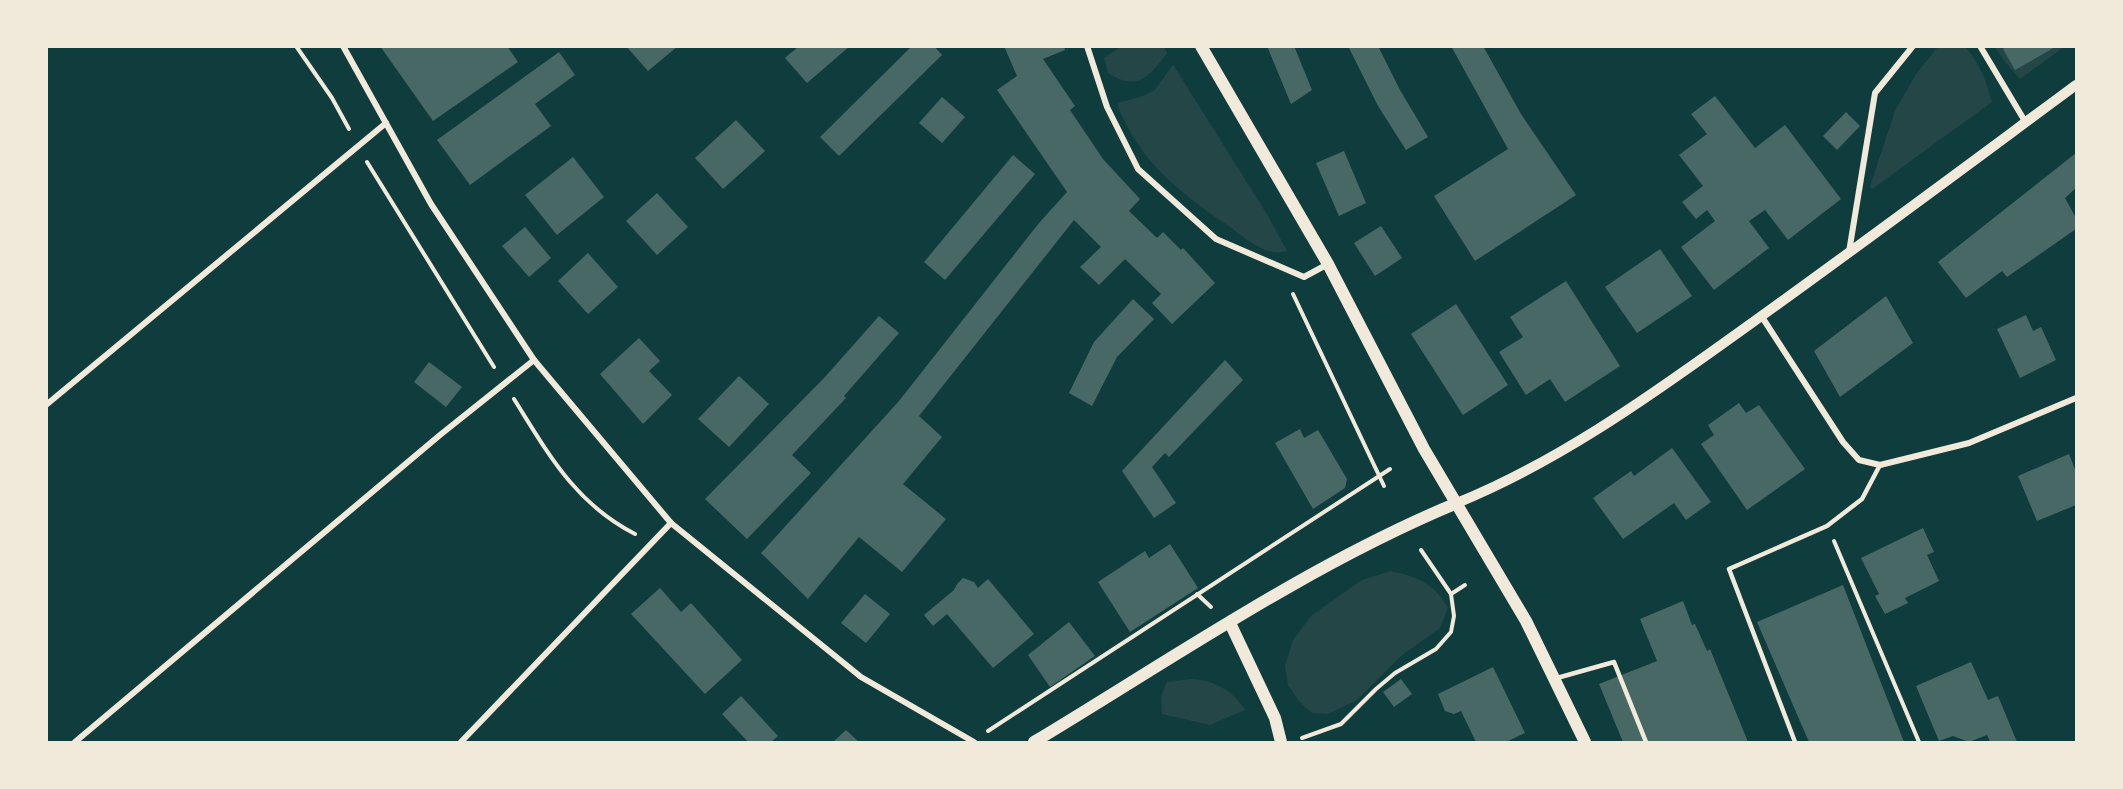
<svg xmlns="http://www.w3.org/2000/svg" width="2123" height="789" viewBox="0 0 2123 789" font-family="Jost,sans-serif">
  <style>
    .green { fill: #244646 }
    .building { fill: #486865 }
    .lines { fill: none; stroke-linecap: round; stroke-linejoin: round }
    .path { stroke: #f1e9da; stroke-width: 4 }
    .service { stroke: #f1e9da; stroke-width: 4.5 }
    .minor { stroke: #f1e9da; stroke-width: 6 }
    .tertiary { stroke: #f1e9da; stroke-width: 10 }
    .secondary { stroke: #f1e9da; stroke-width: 12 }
  </style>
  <rect width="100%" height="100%" fill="#0f3d3e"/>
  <g class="green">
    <path d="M1122,46l42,1 3,6c-18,24 -30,39 -59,20l-4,-15z"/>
    <path d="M1938,47h27c15,16 21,34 27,55l-120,87 -2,-3 25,-75 21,-37z"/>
    <path d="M1995,47h69l-44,32 -14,-16z"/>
    <path d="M1172,66h2l94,150 19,35c-20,7 -42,-13 -57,-24 -42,-29 -81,-57 -104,-103 -3,-7 -8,-14 -8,-21l25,-7 12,-6z"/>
    <path d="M1391,571c26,6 43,12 57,37l-8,20 -39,28 -44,44 -29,14 -16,-1 -13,-12 -11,-16 -3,-19 8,-26 19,-25 50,-35z"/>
    <path d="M1191,679c23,1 42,12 54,31l-35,15 -48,-11 -1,-18 6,-14z"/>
  </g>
  <g class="building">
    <path d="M380,46h127l11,16 -85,59z"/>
    <path d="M626,46h52l-30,25z"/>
    <path d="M799,46h51l-43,37 -22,-25z"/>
    <path d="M912,46h22l8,9 -103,101 -19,-19z"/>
    <path d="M1004,46h60l1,4 -22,9 32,47 -5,4 33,49 37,40 -11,12 28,27 6,-6 18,18 2,-2 32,35 -43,41 -20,-21 9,-9 -36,-35 -26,26 -19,-18 21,-20 -27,-27 -155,196 23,21 -39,47 43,35 -44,53 -43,-35 -51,62 -47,-46 138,-152 140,-178 28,-31 -70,-102 20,-14z"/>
    <path d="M1267,46h27l18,44 -21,14z"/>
    <path d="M1348,46h30l22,44 28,47 -22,13 -28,-44z"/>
    <path d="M1451,46h32l38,68 55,81 -101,66 -41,-65 74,-47z"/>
    <path d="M2008,46h49l-42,24 -12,-21z"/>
    <path d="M559,52l16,23 -40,29 16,22 -81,59 -33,-45z"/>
    <path d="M1715,96l40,52 30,-23 56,74 -53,41 -23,-30 -16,11 20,27 -55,42 -33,-43 34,-26 -8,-11 -11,9 -14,-17 21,-16 -24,-31 28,-21 -16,-20z"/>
    <path d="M942,97l23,20 -23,26 -23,-20z"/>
    <path d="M1846,112l14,14 -23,24 -14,-14z"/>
    <path d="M736,120l29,31 -42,38 -28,-31z"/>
    <path d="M1344,151l22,52 -27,13 -23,-53z"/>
    <path d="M2076,153v35l-11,10 11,20v11l-69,48 -5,-6 -36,27 -28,-36z"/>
    <path d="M1013,155l22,19 -90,106 -21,-18z"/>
    <path d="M573,157l31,40 -47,38 -32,-40z"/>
    <path d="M657,193l31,34 -31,28 -31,-34z"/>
    <path d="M1381,226l21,32 -27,18 -21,-33z"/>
    <path d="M525,227l26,31 -22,19 -27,-31z"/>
    <path d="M1660,249l32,47 -55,37 -32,-46z"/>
    <path d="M588,253l30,34 -30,27 -30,-33z"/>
    <path d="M1566,281l54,85 -55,36 -15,-23 -24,16 -27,-43 24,-15 -13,-20z"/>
    <path d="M1886,296l27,47 -73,54 -26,-46z"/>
    <path d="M1133,299l21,20 -37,38 -25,49 -23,-13 25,-51z"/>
    <path d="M1456,304l52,81 -45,30 -52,-81z"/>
    <path d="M2026,315l7,16 8,-4 15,33 -36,18 -23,-49z"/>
    <path d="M879,316l20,17 -55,63 2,2 -54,57 19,18 -64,66 -42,-40 120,-122z"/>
    <path d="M639,338l21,23 -11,10 23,24 -29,29 -43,-50z"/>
    <path d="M1225,360l18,20 -74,77 -4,-4 -13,14 24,36 -22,15 -32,-47z"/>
    <path d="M429,362l33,25 -16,20 -32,-25z"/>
    <path d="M739,376l30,28 -40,43 -31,-28z"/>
    <path d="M1739,403l7,10 13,-8 46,64 -58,41 -46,-66 13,-9 -6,-10z"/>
    <path d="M1300,429l4,9 14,-8 29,49 -2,9 -32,21 -38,-66z"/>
    <path d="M1672,448l39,54 -25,18 -12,-17 -51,36 -30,-41 38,-27 3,5z"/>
    <path d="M2069,454l7,18v33l-39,16 -19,-45z"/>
    <path d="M1923,528l11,24 -7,3 12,26 -34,17 3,5 -23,11 -10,-18 4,-2 -18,-36z"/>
    <path d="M1170,544l28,44 -68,44 -32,-50 47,-31 4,7z"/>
    <path d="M963,578l11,4 4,6 10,-9 46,55 -41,34 -46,-54 -14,12 -9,-11 30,-25 3,-6z"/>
    <path d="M1843,585l61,157h-95l-52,-120z"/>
    <path d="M660,588l21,24 10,-9 51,57 -37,34 -74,-80z"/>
    <path d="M865,594l25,20 -24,29 -25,-20z"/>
    <path d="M1683,601l9,24 3,-1 12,27 3,-2 38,93h-125l-24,-58 58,-23 -17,-42z"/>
    <path d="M1069,622l26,34 -45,31 -22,-32z"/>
    <path d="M1971,662l17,38 10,-4 19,46h-27l-3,-7 -18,7 -16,-6 -14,5 -23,-55z"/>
    <path d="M1493,667l32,66 -19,9h-30l-15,-31 -7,3 -9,-3 -7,-17z"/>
    <path d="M1401,679l11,15 -18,13 -11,-15z"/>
    <path d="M741,696l37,40 -7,6h-23l-26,-28z"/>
    <path d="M846,730l13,12h-26z"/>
  </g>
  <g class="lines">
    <g class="path">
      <path d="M296,46l36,52 17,31"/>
      <path d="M367,162l127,205"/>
      <path d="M1293,294l91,192"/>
      <path d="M514,399c35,56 61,104 121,135"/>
      <path d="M1834,541l85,201"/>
      <path d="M1197,594l14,13"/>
      <path d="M1451,594l14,-9"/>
      <path d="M988,731l402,-262"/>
      <path d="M1302,738l39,-14 35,-35 19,-16 41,-24 15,-17 3,-16 -3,-22 -30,-44"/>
    </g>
    <g class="service">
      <path d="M1557,678l57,-16 32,80"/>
      <path d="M1795,742l-66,-173 98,-43 35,-27 18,-34"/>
    </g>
    <g class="minor">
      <path d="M343,46l88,158 103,156 137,163 190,154 113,65"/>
      <path d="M1087,46l20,61 31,62 78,70 88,38 24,-13"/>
      <path d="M1980,46l46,77"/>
      <path d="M1849,252l26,-159 38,-47"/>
      <path d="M1762,317l81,125 16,18 21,5 89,-22 107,-45"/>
      <path d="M46,405l340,-282"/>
      <path d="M75,742l365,-307 94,-75"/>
      <path d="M461,742l210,-219"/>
    </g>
    <path class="tertiary" d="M1457,503c98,-40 186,-102 271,-163 118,-84 233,-170 348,-255"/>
    <g class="secondary">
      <path d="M1201,46l127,218 96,185 102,172 59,121"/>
      <path d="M1230,623l45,95 6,24"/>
      <path d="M1034,742c138,-83 274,-177 423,-239"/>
    </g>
  </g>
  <rect width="2123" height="789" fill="none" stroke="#f1e9da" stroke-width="96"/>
</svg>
